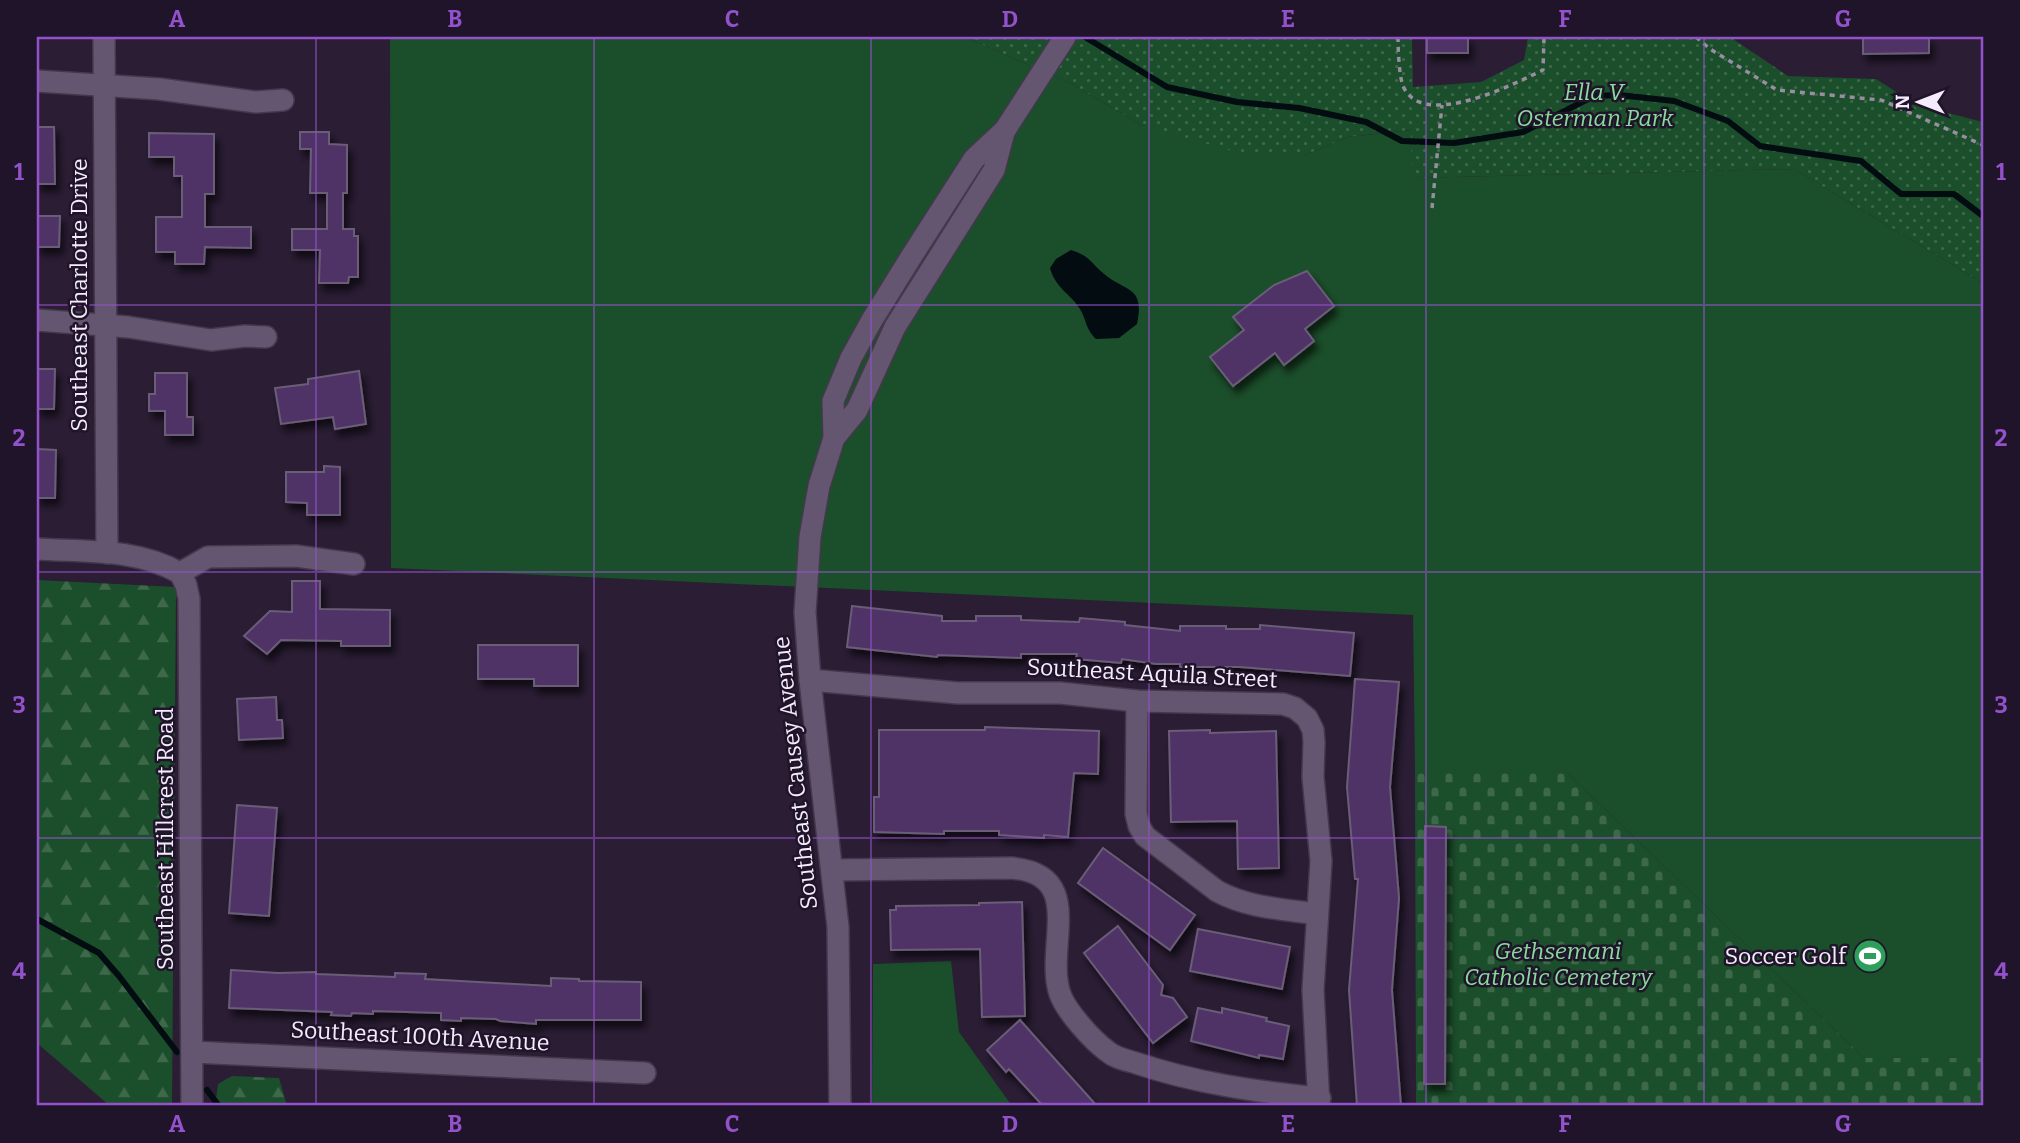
<svg xmlns="http://www.w3.org/2000/svg" width="2020" height="1143" viewBox="0 0 2020 1143" font-family="Bitter,serif">
  <style>
    .grass { fill: #1b4e2a }
    .forest { fill: url(#forest-firs) }
    .cemetery { fill: url(#cemetery-stones) }
    .park { fill: url(#park-dots) }
    .water { fill: #030c10 }
    .lines { fill: none; stroke-linecap: round; stroke-linejoin: round }
    .stream { stroke: #030c10; stroke-width: 6 }
    .building { fill: #4f3266; stroke: #6a5d77; stroke-width: 2; filter: url(#shadow) }
    .minor-casing { stroke: #44394c; stroke-width: 24 }
    .path { stroke: #988da1; stroke-width: 3.5; stroke-dasharray: 5 5; stroke-linecap: butt }
    .minor { stroke: #645670; stroke-width: 21 }
    .grid { fill: none; stroke: #9352cb; stroke-width: 2; stroke-opacity: 0.55 }
    .labels { text-anchor: middle; stroke-width: 5; stroke-linejoin: round; paint-order: stroke }
    .park-label { font-size: 23px; font-style: italic; fill: #88db9b; stroke: #20142a }
    .street-label { font-size: 23px; fill: #f4ecfc; stroke: #20142a }
    .poi-label { font-size: 23px; fill: #f4ecfc; stroke: #20142a; text-anchor: end }
    .neatline { fill: none; stroke: #9352cb; stroke-width: 2.5 }
    .grid-label { font-size: 23px; text-anchor: middle; font-weight: bold; fill: #9352cb }
  </style>
  <defs>
    <pattern id="forest-firs" width="22" height="20" patternUnits="userSpaceOnUse" patternTransform="scale(1.75)"><rect width="22" height="20" fill="#1b4e2a"/><path d="M5 1l3.5 6h-7zM16 11l3.5 6h-7z" fill="#3d684a"/></pattern>
    <pattern id="cemetery-stones" width="16" height="16" patternUnits="userSpaceOnUse" patternTransform="scale(1.75)"><rect width="16" height="16" fill="#1b4e2a"/><path d="M2 7V4a2 2 0 0 1 4 0v3zM10 15v-3a2 2 0 0 1 4 0v3z" fill="#3d684a"/></pattern>
    <pattern id="park-dots" width="8" height="8" patternUnits="userSpaceOnUse" patternTransform="scale(1.75)"><rect width="8" height="8" fill="#1b4e2a"/><path d="M2 2h.1M6 6h.1" fill="none" stroke="#3d684a" stroke-width="1.8" stroke-linecap="round"/></pattern>
    <filter id="shadow"><feDropShadow dx="4" dy="7" stdDeviation="3.5" flood-color="#0009"/></filter>
  </defs>
  <rect width="100%" height="100%" fill="#2a1d34"/>
  <g class="grass">
    <path d="M390,37h575l109,48 67,40 164,30 43,-18 64,-7v48l382,-9 189,114v775h-119l-299,-287h-150l-2,-156 -1022,-47z"/>
    <path d="M951,961l8,71 53,74h-140l1,-142z"/>
  </g>
  <g class="forest">
    <path d="M37,580l139,7 -4,519h-62l-73,-63z"/>
    <path d="M232,1076l47,2 8,28h-72l3,-22z"/>
  </g>
  <path class="cemetery" d="M1415,771h150l299,287h119v48h-567z"/>
  <path class="park" d="M965,37h447l1,50 68,-5 43,-22 4,-23h202l58,39 88,3 41,26 66,17v161l-189,-114 -382,9 -1,-48 -63,7 -43,18 -66,-2 -98,-28 -67,-40z"/>
  <path class="water" d="M1071,250c20,7 18,11 32,23 23,20 42,12 34,51l-18,14 -23,1c-11,-11 -9,-18 -16,-30 -10,-16 -24,-20 -30,-41l6,-9z"/>
  <g class="lines">
    <g class="stream">
      <path d="M1085,37l82,50 70,15 62,6 67,14 36,19 52,2 69,-11 71,-36 25,-1 55,6 54,20 32,25 101,15 40,33h53l29,22"/>
      <path d="M37,919l62,34 20,23 58,76"/>
      <path d="M207,1090l12,16"/>
    </g>
  </g>
  <g class="building">
    <rect x="1427" y="37" width="41" height="16"/>
    <path d="M1863,37h66v16l-66,1z"/>
    <path d="M37,127h17l1,57h-18z"/>
    <path d="M300,132h29v12l18,1v48h-4v36h11v7h4v41h-9l-1,6h-29l1,-33h-28v-21h35v-36h-17l1,-44h-11z"/>
    <path d="M149,133l65,1v60h-9v33h46v21l-46,-1 -1,17h-29v-12h-19v-35h26v-41h-8v-19h-25z"/>
    <path d="M37,216h23l-1,31h-22z"/>
    <path d="M1307,271l27,35 -29,23 9,12 -30,24 -9,-12 -42,33 -23,-29 34,-27 -11,-13 41,-32z"/>
    <path d="M37,369h18l-1,40h-17z"/>
    <path d="M359,371l7,53 -31,5 -2,-12 -52,7 -6,-36 33,-4v-5z"/>
    <path d="M155,373h32v44h6v18h-28v-24h-16v-17h6z"/>
    <path d="M37,449l19,1 -1,48h-18z"/>
    <path d="M324,466l16,1v48h-33v-12l-21,-1v-30h38z"/>
    <path d="M292,581h28v28l70,1v36h-49v-5l-60,-1 -14,14 -23,-18 26,-25 22,1z"/>
    <path d="M852,606l90,10v5h34v-5h45v4l58,2 1,-4 45,4v3l55,6v-5h46v3h34v-4l94,8 -4,43 -110,-9h-60v-3h-24l-34,-5 -1,4 -45,-4 1,-5h-56v4l-83,-3 -1,2 -90,-10z"/>
    <path d="M478,645h100v41h-44v-7h-56z"/>
    <path d="M1355,679l44,3 -9,105 9,111 -7,92 9,116h-44l-8,-116 9,-111h-3l-8,-92z"/>
    <path d="M276,697l1,23h5l1,18 -44,2 -2,-41z"/>
    <path d="M985,727l114,4 -1,43 -24,-1 -6,64 -24,-2v3l-45,-3v-4h-55v3l-70,-2v-35h5v-67h106z"/>
    <path d="M1210,730v3l66,-2 3,137 -41,1 -1,-48 -66,1 -2,-91z"/>
    <path d="M237,805l40,3 -8,108 -40,-3z"/>
    <path d="M1425,826l21,1 -1,257h-21z"/>
    <path d="M1103,848l92,67 -25,35 -92,-67z"/>
    <path d="M1022,902l3,114 -43,1 -2,-68 -89,1 -1,-40h6v-4l83,-1v-2z"/>
    <path d="M1118,926l45,59 -2,10 12,3 14,19 -34,26 -69,-90z"/>
    <path d="M1198,929l92,18 -8,42 -92,-18z"/>
    <path d="M231,970l47,3 38,-1v2l79,3v-4l31,1 -1,5 126,7v-8l28,1v2l62,1v38h-105v4l-36,-3 -4,-2 -35,-1v3l-20,-1v-7l-68,-2v3l-21,-1 -1,3 -20,-1 1,-3 -103,-4z"/>
    <path d="M1198,1008l24,5v-5l45,10 -1,3 23,5 -6,33 -24,-4v3l-68,-17z"/>
    <path d="M1020,1020l33,37 44,49h-54l-34,-37 -3,3 -19,-22z"/>
  </g>
  <g class="lines">
    <defs>
      <g id="minor">
        <path d="M104,37l3,516"/>
        <path d="M37,81l122,8 97,13 27,-2"/>
        <path d="M37,320l91,7 83,13 34,-4 21,1"/>
        <path d="M834,438l23,-28 38,-83 99,-157 10,-38"/>
        <path d="M37,549c47,3 100,-1 143,24l28,-16 88,-1 58,8"/>
        <path d="M180,573l6,12 3,14 3,507"/>
        <path d="M810,680l148,13h102l77,8 146,3 12,4 12,10 6,12 1,12 -1,35 8,84 -8,129 6,116"/>
        <path d="M1137,701l-1,113 3,12 6,10 72,55c31,17 66,18 100,23"/>
        <path d="M832,870l179,-2c77,6 33,79 49,126 6,17 32,46 47,57 8,7 19,9 29,12 59,20 122,29 184,35"/>
        <path d="M192,1052l453,21"/>
        <path d="M840,1106l-2,-179 -28,-247 -5,-68 5,-75 9,-51 15,-48 -1,-37 18,-43 21,-38 41,-66 61,-95 31,-29 60,-93"/>
      </g>
    </defs>
    <use href="#minor" class="minor-casing"/>
    <g class="path">
      <path d="M1398,37c0,12 1,38 5,49 19,45 111,-2 140,-16l1,-33"/>
      <path d="M1696,37l14,12 67,41 104,10 102,45"/>
      <path d="M1432,208l10,-103"/>
    </g>
    <use href="#minor" class="minor"/>
  </g>
  <path class="grid" d="M316,37v1069M594,37v1069M871,37v1069M1149,37v1069M1426,37v1069M1704,37v1069M37,305h1946M37,572h1946M37,838h1946"/>
  <defs>
    <symbol id="stadium-disc" viewBox="-11 -11 22 22"><circle r="9.5" fill="#2e9e5b" stroke="#20142a"/><path d="M0-5a6.5 5 0 1 0 0 10a6.5 5 0 1 0 0-10ZM-3.5-1.8h7v3.6h-7Z" fill="#fff"/></symbol>
  </defs>
  <g fill-rule="evenodd">
    <use href="#stadium-disc" x="1851" y="937" width="38" height="38"/>
  </g>
  <g class="labels">
    <g class="park-label">
      <text x="1595" y="100">Ella V.<tspan x="1595" dy="26">Osterman Park</tspan></text>
      <text x="1558" y="959">Gethsemani<tspan x="1558" dy="26">Catholic Cemetery</tspan></text>
    </g>
    <g class="street-label">
      <text transform="translate(79 295) rotate(-90)" y="8">Southeast Charlotte Drive</text>
      <text transform="translate(1152 673) rotate(3)" y="8">Southeast Aquila Street</text>
      <text transform="translate(795 773) rotate(-96)" y="8">Southeast Causey Avenue</text>
      <text transform="translate(165 839) rotate(-90)" y="8">Southeast Hillcrest Road</text>
      <text transform="translate(420 1036) rotate(3)" y="8">Southeast 100th Avenue</text>
    </g>
    <g class="poi-label">
      <text x="1846" y="964">Soccer Golf</text>
    </g>
  </g>
  <rect width="2020" height="1143" fill="none" stroke="#20142a" stroke-width="77"/>
  <g transform="translate(1919 102) rotate(270)" stroke="#20142a" stroke-width="5" paint-order="stroke">
  <path d="M0-5L12 26L0 18L-12 26Z" fill="#f4ecfc"/>
  <text y="-10" font-size="19" font-weight="bold" text-anchor="middle" fill="#f4ecfc">N</text>
  </g>
  <rect x="38" y="38" width="1944" height="1066" class="neatline"/>
  <g class="grid-label">
    <text x="177" y="27">A</text>
    <text x="455" y="27">B</text>
    <text x="732" y="27">C</text>
    <text x="1010" y="27">D</text>
    <text x="1288" y="27">E</text>
    <text x="1565" y="27">F</text>
    <text x="1843" y="27">G</text>
    <text x="19" y="180">1</text>
    <text x="2001" y="180">1</text>
    <text x="19" y="446">2</text>
    <text x="2001" y="446">2</text>
    <text x="19" y="713">3</text>
    <text x="2001" y="713">3</text>
    <text x="19" y="979">4</text>
    <text x="2001" y="979">4</text>
    <text x="177" y="1132">A</text>
    <text x="455" y="1132">B</text>
    <text x="732" y="1132">C</text>
    <text x="1010" y="1132">D</text>
    <text x="1288" y="1132">E</text>
    <text x="1565" y="1132">F</text>
    <text x="1843" y="1132">G</text>
  </g>
</svg>
